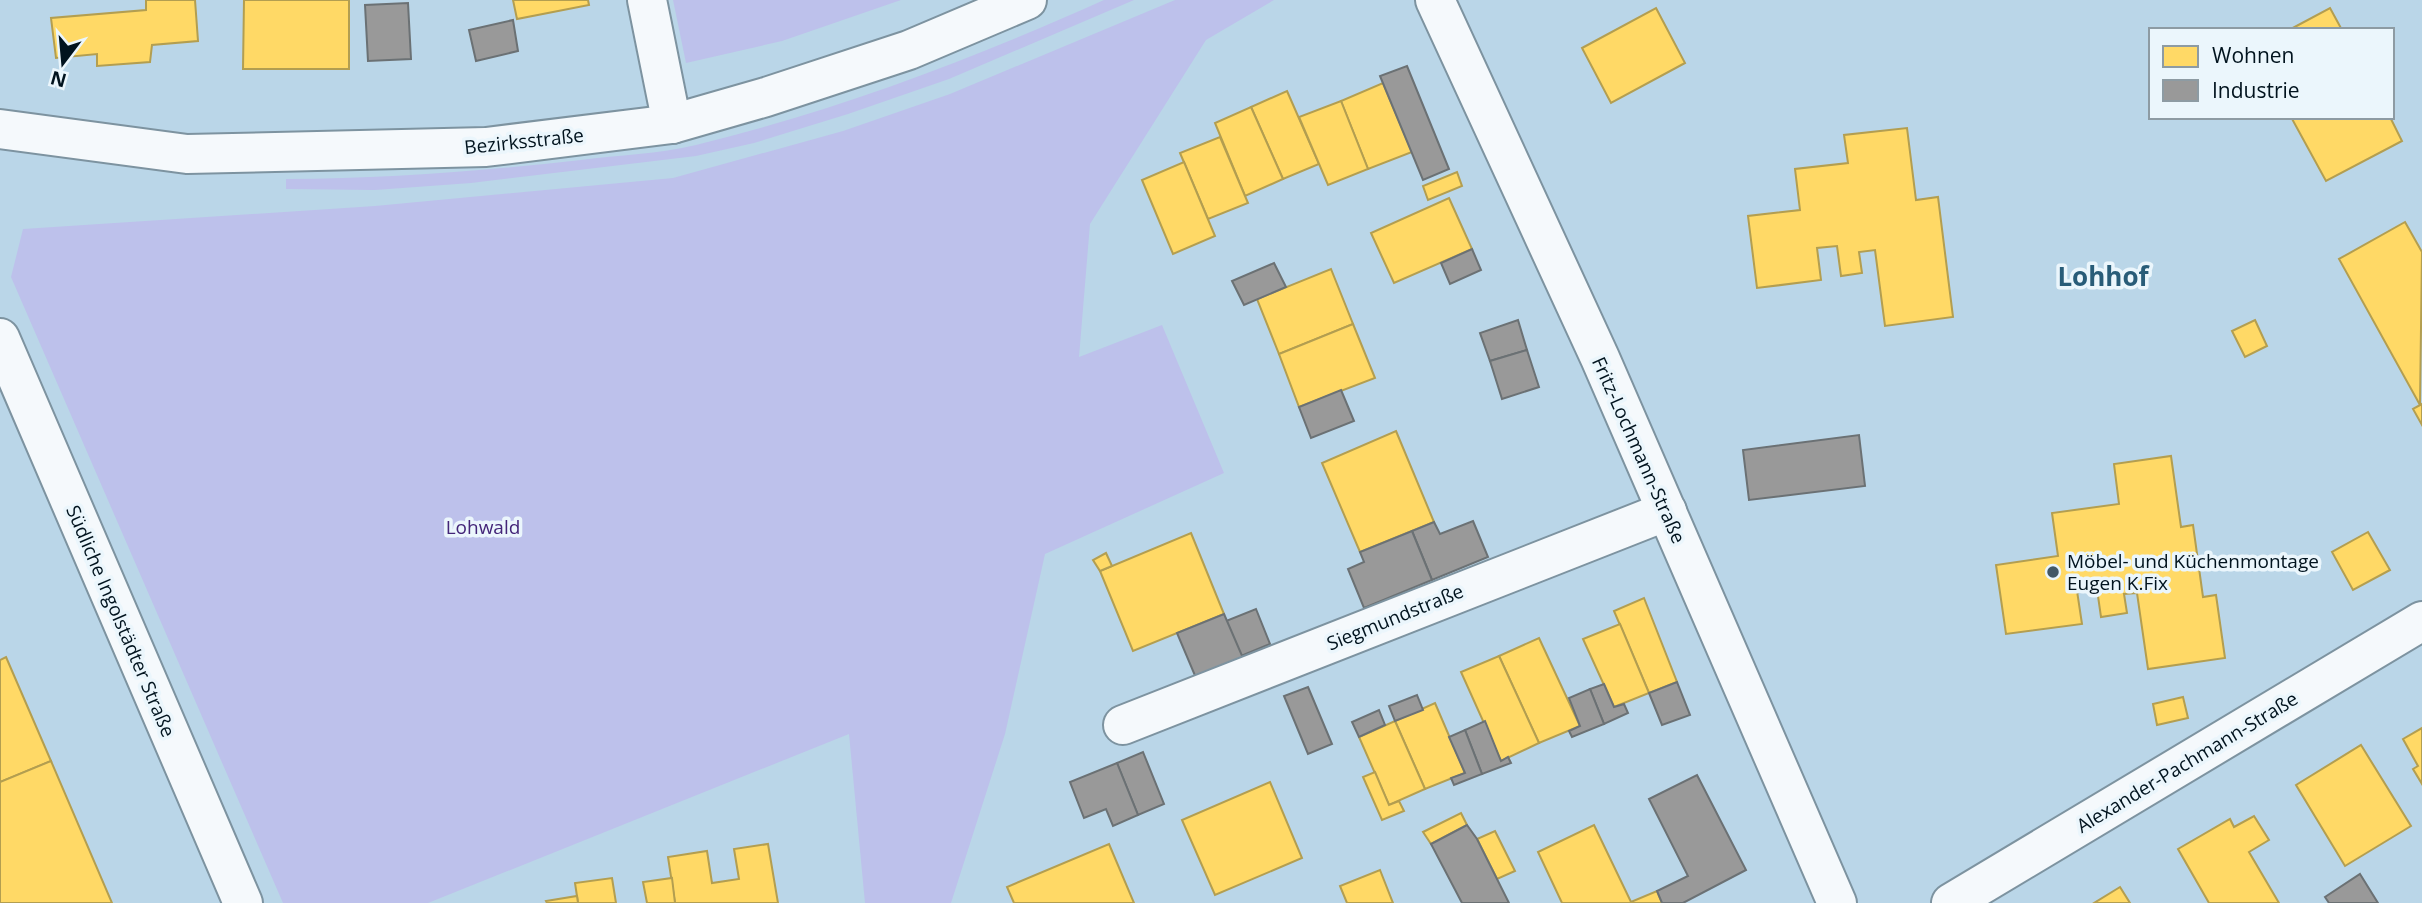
<svg xmlns="http://www.w3.org/2000/svg" width="2422" height="903" viewBox="0 0 2422 903" font-family="'Open Sans',sans-serif">
  <style>
    .green { fill: #bdc1eb }
    .homes { fill: #ffd966; stroke: #b39e50; stroke-width: 2 }
    .industry { fill: #999; stroke: #6b7174; stroke-width: 2 }
    .lines { fill: none; stroke-linecap: round; stroke-linejoin: round }
    .minor-casing { stroke: #7d93a0; stroke-width: 42 }
    .minor { stroke: #f5f9fc; stroke-width: 38 }
    .poi-dot { fill: #425765; stroke: #ebf6fc; stroke-width: 2.5 }
    .labels { text-anchor: middle; stroke-width: 7; stroke-linejoin: round; paint-order: stroke }
    .street-label { font-size: 19px; fill: #01131e; stroke: #ebf6fc }
    .park-label { font-size: 19px; fill: #432578; stroke: #ebf6fc }
    .poi-label { font-size: 19px; fill: #01131e; stroke: #ebf6fc; text-anchor: start }
    .district-label { font-size: 26px; font-weight: bold; fill: #285c78; stroke: #ebf6fc }
  </style>
  <rect width="100%" height="100%" fill="#bad6e8"/>
  <g class="green">
    <path d="M673,0h228l-119,41 -96,22z"/>
    <path d="M1104,0h30l-185,79 -101,35 -94,29 -58,13 -225,27 -96,7 -89,-1v-10c99,0 196,-8 295,-19 37,-5 78,-6 115,-15 140,-34 277,-86 408,-145z"/>
    <path d="M1175,0h99l-68,40 -116,184 -11,133 83,-32 62,148 -179,81 -40,180 -54,169h-86l-16,-169 -421,169h-145l-272,-626 12,-48 352,-23 298,-28 170,-47 107,-37z"/>
  </g>
  <g class="homes">
    <path d="M146,0h49l3,41 -46,4 -2,17 -53,4v-12l-41,4 -5,-40 95,-8z"/>
    <path d="M244,0h105v69h-106z"/>
    <path d="M513,0h75l1,5 -72,14z"/>
    <path d="M1656,8l29,55 -74,40 -29,-55z"/>
    <path d="M2330,8l12,22h-53z"/>
    <path d="M1383,83l29,69 -44,17 -27,-68z"/>
    <path d="M1287,91l32,73 -36,15 -32,-72z"/>
    <path d="M1341,101l27,68 -40,16 -29,-68z"/>
    <path d="M1251,107l32,72 -38,17 -30,-73z"/>
    <path d="M2291,117h99l12,24 -76,40z"/>
    <path d="M1907,128l9,72 22,-3 15,120 -68,9 -10,-76 -16,2 3,21 -21,3 -4,-30 -20,2 4,32 -64,8 -9,-72 52,-6 -5,-41 53,-6 -4,-28z"/>
    <path d="M1220,137l28,66 -40,16 -28,-66z"/>
    <path d="M1184,162l31,74 -42,18 -31,-74z"/>
    <path d="M1457,172l5,14 -34,14 -5,-14z"/>
    <path d="M1449,198l23,51 -78,34 -23,-50z"/>
    <path d="M2405,222l17,30 -2,153 -81,-146z"/>
    <path d="M1331,269l22,55 -74,30 -22,-55z"/>
    <path d="M2255,320l12,26 -22,11 -13,-26z"/>
    <path d="M1353,324l22,54 -76,29 -20,-53z"/>
    <path d="M2422,404v21l-9,-16z"/>
    <path d="M1396,431l38,91 -74,30 -38,-89z"/>
    <path d="M2171,456l10,71 12,-2 10,72 13,-2 9,63 -77,11 -11,-76 -13,1 3,19 -26,4 -4,-28 -20,2 5,33 -76,10 -10,-69 62,-9 -6,-43 67,-9 -5,-40z"/>
    <path d="M2368,532l22,38 -37,20 -21,-38z"/>
    <path d="M1191,533l33,81 -91,37 -33,-80z"/>
    <path d="M1106,553l6,13 -12,5 -7,-11z"/>
    <path d="M1644,598l33,84 -28,11 -35,-82z"/>
    <path d="M1620,624l29,69 -35,14 -31,-68z"/>
    <path d="M1539,638l41,88 -41,17 -40,-87z"/>
    <path d="M1499,656l40,87 -38,18 -40,-89z"/>
    <path d="M6,657l45,104 -51,21v-122z"/>
    <path d="M2183,697l5,21 -31,7 -4,-21z"/>
    <path d="M1435,703l30,70 -40,16 -30,-68z"/>
    <path d="M1395,721l30,68 -36,16 -30,-68z"/>
    <path d="M2422,728v56l-9,-15 5,-3 -15,-27z"/>
    <path d="M2361,745l50,81 -66,40 -49,-81z"/>
    <path d="M51,761l61,142h-112v-121z"/>
    <path d="M1375,772l14,33 10,-4 5,10 -22,9 -19,-43z"/>
    <path d="M1270,782l32,76 -87,37 -33,-75z"/>
    <path d="M1461,813l6,12 -36,19 -8,-12z"/>
    <path d="M2254,816l15,24 -20,12 30,51h-70l-31,-54 52,-30 4,8z"/>
    <path d="M1594,825l37,77 26,-11 5,12h-100l-24,-51z"/>
    <path d="M1495,831l20,40 -18,8 -20,-40z"/>
    <path d="M768,844l10,59h-103l-7,-46 39,-6 5,32 27,-4 -5,-30z"/>
    <path d="M1109,844l25,59h-120l-7,-16z"/>
    <path d="M1380,870l13,33h-46l-7,-17z"/>
    <path d="M612,878l4,25h-38l-3,-20z"/>
    <path d="M672,878l3,25h-28l-4,-21z"/>
    <path d="M2120,887l10,16h-36z"/>
    <path d="M577,896l1,7h-31l-1,-2z"/>
  </g>
  <g class="industry">
    <path d="M408,3l3,56 -43,2 -3,-56z"/>
    <path d="M513,20l5,31 -42,10 -7,-31z"/>
    <path d="M1407,66l42,103 -26,11 -43,-104z"/>
    <path d="M1472,249l9,21 -31,14 -9,-21z"/>
    <path d="M1274,263l12,24 -42,18 -12,-24z"/>
    <path d="M1518,320l9,30 -37,11 -10,-28z"/>
    <path d="M1527,350l12,37 -37,12 -12,-38z"/>
    <path d="M1341,390l13,31 -43,17 -12,-31z"/>
    <path d="M1859,435l6,51 -116,14 -6,-50z"/>
    <path d="M1473,521l15,36 -56,23 -20,-49 22,-9 6,12z"/>
    <path d="M1412,531l20,49 -68,28 -16,-39 16,-7 -4,-10z"/>
    <path d="M1256,609l14,35 -29,12 -15,-35z"/>
    <path d="M1224,614l19,44 -47,20 -19,-45z"/>
    <path d="M1677,682l13,33 -28,10 -13,-32z"/>
    <path d="M1604,684l10,23 10,-3 4,9 -24,11 -14,-35z"/>
    <path d="M1308,687l24,57 -24,10 -24,-58z"/>
    <path d="M1590,689l14,35 -32,13 -3,-6 11,-5 -11,-28z"/>
    <path d="M1417,695l6,15 -28,11 -6,-15z"/>
    <path d="M1379,710l6,15 -26,12 -7,-15z"/>
    <path d="M1485,721l16,40 7,-4 3,6 -29,11 -17,-44z"/>
    <path d="M1465,730l17,44 -28,11 -3,-7 14,-5 -16,-36z"/>
    <path d="M1143,752l21,52 -26,11 -21,-52z"/>
    <path d="M1117,763l21,52 -25,11 -7,-17 -22,9 -14,-36z"/>
    <path d="M1697,775l49,95 -63,33h-21l-5,-12 31,-15 -39,-77z"/>
    <path d="M1467,825l10,14 32,64h-47l-31,-59z"/>
    <path d="M2360,874l18,29h-49l-4,-6z"/>
  </g>
  <g class="lines">
    <defs>
      <g id="minor">
        <path d="M647,0l25,124"/>
        <path d="M1435,0l165,358 237,545"/>
        <path d="M0,129l187,25 299,-7 186,-23 94,-27 143,-47 118,-50"/>
        <path d="M0,338l243,565"/>
        <path d="M1123,725l544,-214"/>
        <path d="M1951,903l471,-282"/>
      </g>
    </defs>
    <use href="#minor" class="minor-casing"/>
    <use href="#minor" class="minor"/>
  </g>
  <circle class="poi-dot" cx="2053" cy="572" r="7"/>
  <g class="labels">
    <g class="street-label">
      <text transform="translate(524 141) rotate(-6)" y="7">Bezirksstraße</text>
      <text transform="translate(1639 450) rotate(66)" y="7">Fritz-Lochmann-Straße</text>
      <text transform="translate(1395 617) rotate(-22)" y="7">Siegmundstraße</text>
      <text transform="translate(121 621) rotate(67)" y="7">Südliche Ingolstädter Straße</text>
      <text transform="translate(2187 762) rotate(-31)" y="7">Alexander-Pachmann-Straße</text>
    </g>
    <g class="park-label">
      <text x="483" y="534">Lohwald</text>
    </g>
    <g class="poi-label">
      <text x="2067" y="568">Möbel- und Küchenmontage<tspan x="2067" dy="22">Eugen K.Fix</tspan></text>
    </g>
    <g class="district-label">
      <text x="2103" y="286">Lohhof</text>
    </g>
  </g>
  <rect x="2149" y="28" width="245" height="91" fill="#ebf6fc" stroke="#8d9ba3" stroke-width="2"/>
  <rect x="2163" y="46" width="35" height="21" fill="#ffd966" stroke="#8d9ba3" stroke-width="2"/>
  <text x="2212" y="63" font-size="21" fill="#01131e">Wohnen</text>
  <rect x="2163" y="80" width="35" height="21" fill="#999999" stroke="#8d9ba3" stroke-width="2"/>
  <text x="2212" y="98" font-size="21" fill="#01131e">Industrie</text>
  <g transform="translate(63 63) rotate(196)" stroke="#ebf6fc" stroke-width="5" paint-order="stroke">
  <path d="M0-5L12 26L0 18L-12 26Z" fill="#01131e"/>
  <text y="-10" font-size="19" font-weight="bold" text-anchor="middle" fill="#01131e">N</text>
  </g>
</svg>
